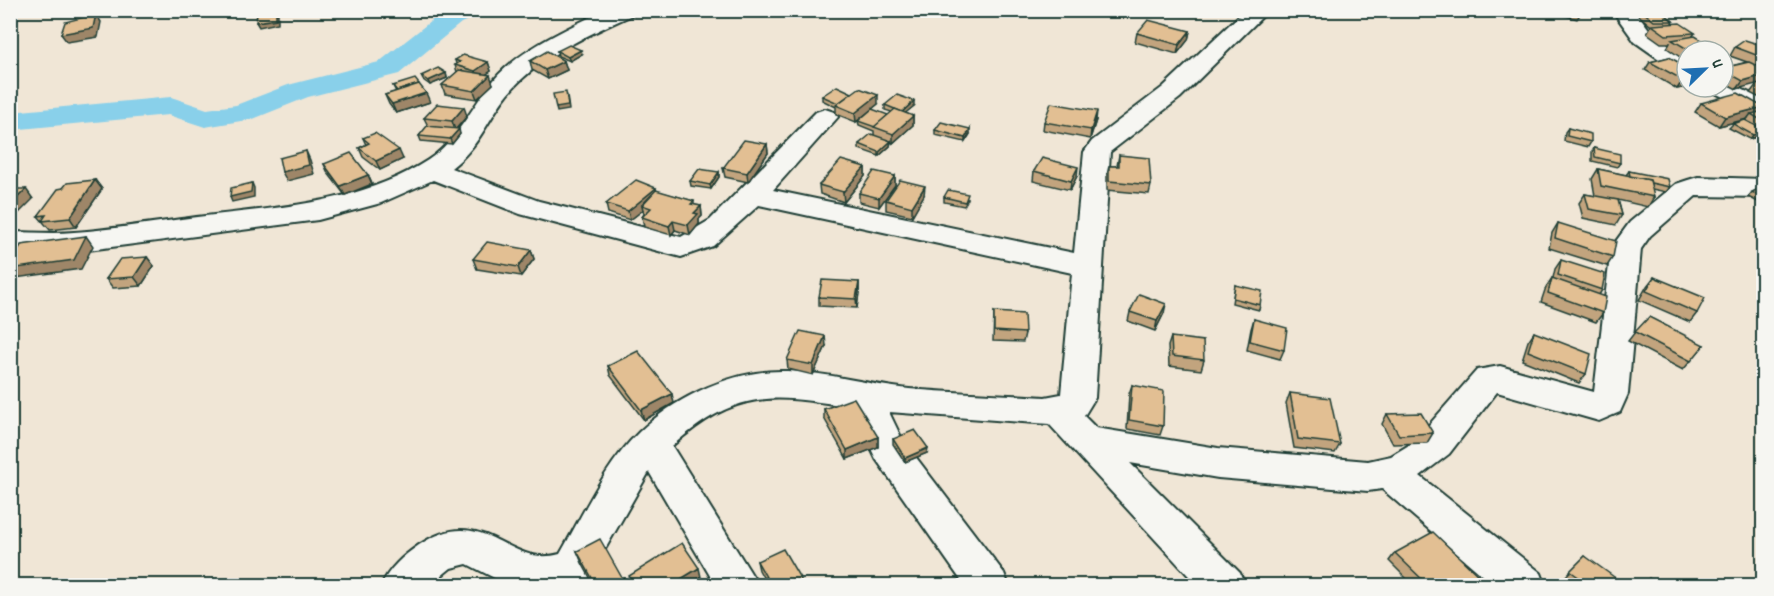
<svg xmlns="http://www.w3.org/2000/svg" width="1774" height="596" viewBox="0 0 1774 596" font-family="Dekko,sans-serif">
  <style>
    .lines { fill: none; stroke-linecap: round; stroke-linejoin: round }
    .river { fill: #89d0ea; fill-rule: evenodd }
    .minor-casing { stroke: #1f3d34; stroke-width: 4 }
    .minor { fill: #f6f6f2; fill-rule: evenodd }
    .wall { fill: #c2a47e; stroke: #1f3d34; stroke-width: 1.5 }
    .shaded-wall { fill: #9e8667; stroke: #1f3d34; stroke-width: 1.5 }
    .building { fill: #e2bf93; stroke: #1f3d34; stroke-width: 1.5 }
  </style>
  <rect width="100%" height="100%" fill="#f0e6d6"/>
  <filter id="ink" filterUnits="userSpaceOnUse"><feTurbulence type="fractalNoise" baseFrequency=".0167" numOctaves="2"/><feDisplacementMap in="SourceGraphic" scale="12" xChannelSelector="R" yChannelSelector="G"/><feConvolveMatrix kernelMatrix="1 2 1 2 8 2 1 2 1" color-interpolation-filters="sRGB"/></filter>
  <g filter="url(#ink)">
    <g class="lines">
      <path class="river" d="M481,10l-4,6 -16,7 -62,51 -91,23 -55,22 -48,8 -37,-12 -158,15v-18l161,-15 36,12 29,-4 52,-20 91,-23 66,-52z"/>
      <defs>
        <g id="minor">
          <path d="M605,10h30l-3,5c-40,18 -89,40 -119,73 -24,26 -31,57 -62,80l88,33 142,36 29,-17 106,-108 9,-3 9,3 4,5 -65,73 301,63 10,-101 8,-11 71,-54 82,-77h24l-89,88 -70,54 -15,246 -11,18 12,12 122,20 150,13 23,-5 23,-14 63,-72 23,-4 94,26 17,-144 19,-26 46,-38 12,-4 10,-3 66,2v18l-68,-1 -46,40 -9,13 -13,145 -8,18 -21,9 -102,-29 -48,62 -29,22 121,97 5,13h-51l-113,-97 -14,2 -150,-13 -88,-15 110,110 5,13h-47l-149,-162 -160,-12 13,27 102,134 5,13h-44l-89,-127 -25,-52c-80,-13 -114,-18 -179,39l87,140h-43l-67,-114 -62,109 -13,5h-64l-43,-22 -16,4 -22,18h-48c8,-18 22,-30 38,-41 66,-44 87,24 141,9 23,-40 45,-89 79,-122 38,-36 95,-63 148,-61 41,1 81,14 122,18 45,4 91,5 136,8l16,-3 11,-121 -313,-68 -46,41 -32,11 -161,-43 -87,-34 -52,23 -63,17 -245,32h-63v-20c22,0 43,2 64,0 44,-3 88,-11 131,-16 76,-9 157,-13 223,-56 31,-21 42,-52 66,-80 24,-30 77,-53 111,-70z"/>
          <path d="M1612,10h23l16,22 36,25v18l-8,-2 -44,-31z"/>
          <path d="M1723,80l41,20v17l-51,-25 -3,-5h13z"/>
        </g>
      </defs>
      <use href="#minor" class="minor-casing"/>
      <use href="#minor" class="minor"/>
    </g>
    <g class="wall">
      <path d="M1557,10h26l-6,9 -22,-6z"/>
      <path d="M1631,10h29l13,11 -1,2 23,10 -3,4 17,14h-22v7l-4,1 -16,-11 3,-5h-9l-14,-10 4,-7 -15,-13 1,-1 -5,-1z"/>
      <path d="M1190,31l-2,9 -11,14 -42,-12 2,-9z"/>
      <path d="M1764,46v23l-27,20 -14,-7v-14l24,-6 -17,-6 5,-9z"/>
      <path d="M557,51l25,3 -12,7 -12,-5z"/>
      <path d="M1669,57l18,30 -10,2 -32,-19 5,-8z"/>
      <path d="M455,60l33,2 3,9 -6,3 8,10 -16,15 -32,-5 -3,-9 15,-13 -2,-7 1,-1z"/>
      <path d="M530,61h34l3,9 -19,9 -16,-9z"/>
      <path d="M446,73l1,5 -17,7 -7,-5 -2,-4z"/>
      <path d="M1764,82v18l-14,-7 7,-9z"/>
      <path d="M393,86l37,16 -34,11 -7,-9 -4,-9 11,-3z"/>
      <path d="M822,96l56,8 -22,18 -20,-8v-7l-14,-7z"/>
      <path d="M1701,103l62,4 -3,5 4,-1v24l-14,4 -21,-11 4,-4 13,-4 1,-1 -28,7 -24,-14z"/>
      <path d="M885,105l29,1 -9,7 8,3v9l-20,18 -2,-1 -1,4 -11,10 -20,-7v-5l15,-9v-4l-15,-6 -1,-4 30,-5 4,-4 -7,-2z"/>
      <path d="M467,116l-11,13 4,5 -8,10 -31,-3 -2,-5 9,-10 -4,-8z"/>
      <path d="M1096,120l-6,19 -47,-9 1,-8z"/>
      <path d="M1568,128l23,14 -3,5 -24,-6 1,-9z"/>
      <path d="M935,130l35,4 -5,8 -30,-7z"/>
      <path d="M363,138l40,21 -23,11 -17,-13 -4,-9 7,-3z"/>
      <path d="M767,144l1,9 -20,29 -23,-5 -2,-9z"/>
      <path d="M1594,148l26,15 -3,4 -25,-6v-9z"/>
      <path d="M1119,155l32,30 -2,9 -42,-4v-15l2,-9h8z"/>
      <path d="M324,164l44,11 4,9 -27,11 -17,-22z"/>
      <path d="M865,167v9l-21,26 -24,-8 -1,-9z"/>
      <path d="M1598,169l28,6 3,-4 41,16 -4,5 -14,-3 2,8 -6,10 -30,-7 4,15 -6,10 -33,-7 -4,-15 6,-9 10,2 -3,-17z"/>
      <path d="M1034,171l43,5 -7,14 -37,-9z"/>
      <path d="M719,172v5l-8,12 -20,-3 -1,-5z"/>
      <path d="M895,176v9l-16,22 -20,-5v-9z"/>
      <path d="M95,180l7,9 -26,38 -26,3 -12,-14 25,-28z"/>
      <path d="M1763,187l1,18 -16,-8 4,-5z"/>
      <path d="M657,191l37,10v4l7,1 1,10 -3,3v5l-9,11 -15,-5 -4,5 -27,-8 -2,-10 2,-3 -1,-4 -13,10 -22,-7 -2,-9z"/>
      <path d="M924,195l-12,21 -26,-6v-10z"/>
      <path d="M944,197l24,2 -4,7 -20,-4z"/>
      <path d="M1558,223l55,34 -6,9 -58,-18 3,-15z"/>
      <path d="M531,250l3,9 -13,17 -44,-7 -4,-10z"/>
      <path d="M147,257l7,9 -13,20 -28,2 -7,-9z"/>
      <path d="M1561,260l41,30 -3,5 4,18 -7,9 -55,-20 5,-15 6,-9h1l2,-9z"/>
      <path d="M1654,277l43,36 -7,9 -51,-22 8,-14z"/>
      <path d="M859,282v10l-2,16 -38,-2v-9z"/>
      <path d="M1235,285l25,20 -1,5 -27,-7z"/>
      <path d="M994,312l31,21 -2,9 -30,-1z"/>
      <path d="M1130,312l34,1 -9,18 -27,-10z"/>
      <path d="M1254,319l30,31 -4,9 -33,-9 4,-21z"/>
      <path d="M1534,332l52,42 -7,9 -57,-23 6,-19z"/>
      <path d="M1635,332l69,13 -21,25 -55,-29z"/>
      <path d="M1171,337l33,23 -3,10 -32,-4 -1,-20z"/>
      <path d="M826,346l-13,29 -25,-6 -1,-9z"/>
      <path d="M608,366l66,37 -30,17 -34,-45z"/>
      <path d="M1132,385l31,41 -3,9 -33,-6 2,-35z"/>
      <path d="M1290,393l50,51 -5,9 -41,-5 -8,-45z"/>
      <path d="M824,409l54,28v10l-31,12 -23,-41z"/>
      <path d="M1387,414l46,19 -6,10 -34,1 -11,-20z"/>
      <path d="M893,439l34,14 -22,9 -12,-18z"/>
      <path d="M577,551l49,34h-32l-12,-22z"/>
      <path d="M1395,553l83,32h-65l-24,-24z"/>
      <path d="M1585,556l33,29h-48l-8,-5z"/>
      <path d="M757,561l47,24 -40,-6 -5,-9z"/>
    </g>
    <g class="shaded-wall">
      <path d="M276,10l2,4v9l-19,4 -3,-5z"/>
      <path d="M96,14l5,8 -3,15 -31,5 -6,-8z"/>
      <path d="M1190,31l-2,9 -11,14 2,-9z"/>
      <path d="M1712,46l-3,5h-21l1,-1z"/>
      <path d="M581,50l1,4 -12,7 -2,-4z"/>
      <path d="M564,61l3,9 -19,9 -3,-9z"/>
      <path d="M488,62l3,9 -13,9 -3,-9z"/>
      <path d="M446,73l1,5 -17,7 -2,-4z"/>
      <path d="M490,75l3,9 -16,15 -3,-8z"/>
      <path d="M1764,75v7l-27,7 6,-8z"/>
      <path d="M1687,79v8l-10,2 6,-9z"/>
      <path d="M426,93l4,9 -34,11 -4,-9z"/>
      <path d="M878,95v9l-22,18 -1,-9z"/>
      <path d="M567,96l2,14 -12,2 -1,-4z"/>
      <path d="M914,101v5l-12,10v-4z"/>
      <path d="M464,107l3,9 -12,14 -3,-9z"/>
      <path d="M1763,107l-6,9 -6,-2 -4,5 -28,7 6,-9z"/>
      <path d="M1097,111l-1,9 -6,19 1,-9z"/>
      <path d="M913,116v9l-20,18v-9z"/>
      <path d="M459,129l1,5 -8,10 -2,-5z"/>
      <path d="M970,129v5l-5,8v-4z"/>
      <path d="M1764,131l-2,4 -12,4 3,-4z"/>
      <path d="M891,141l-1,5 -11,10v-4z"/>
      <path d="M767,144l1,9 -20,29 -1,-9z"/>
      <path d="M399,150l4,9 -23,11 -4,-9z"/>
      <path d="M306,151l4,9 4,14 -27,7 -5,-9z"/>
      <path d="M865,167v9l-21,26 -1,-10z"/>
      <path d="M1078,167l-1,9 -7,14 1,-9z"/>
      <path d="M719,172v5l-8,12 -1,-4z"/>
      <path d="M368,175l4,9 -27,11 -5,-9z"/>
      <path d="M895,176v9l-16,22v-9z"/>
      <path d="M95,180l7,9 -26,38 -6,-9z"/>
      <path d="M252,183l2,5v9l-22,5 -2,-5z"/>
      <path d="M925,186l-1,9 -12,21v-9z"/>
      <path d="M656,188l2,10 -16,7 1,5 -13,10 -2,-9z"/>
      <path d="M26,189l7,10 -21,21 -2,-2v-13z"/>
      <path d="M701,206l1,10 -3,3v5l-9,11 -2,-10 6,-12z"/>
      <path d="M673,221l2,9 -4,5 -2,-9z"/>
      <path d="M86,236l7,10 -12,23 -66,9 -5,-5v-4z"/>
      <path d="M531,250l3,9 -13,17 -3,-9z"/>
      <path d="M147,257l7,9 -13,20 -7,-9z"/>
      <path d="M859,282v10l-2,16 -1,-9z"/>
      <path d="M1166,304l-2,9 -9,18 2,-10z"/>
      <path d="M825,336l1,10 -13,29v-10z"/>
      <path d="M672,394l2,9 -30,17 -3,-10z"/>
      <path d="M878,437v10l-31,12v-9z"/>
      <path d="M928,448l-1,5 -22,9v-4z"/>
      <path d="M699,568l2,9 -13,8h-17z"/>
    </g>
    <g class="building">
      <path d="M272,10h4v9l-20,3 1,-9z"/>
      <path d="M1641,10h19l13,11h-19z"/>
      <path d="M96,14l-3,14 -32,6 4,-12z"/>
      <path d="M1148,20l42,11 -11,14 -42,-12z"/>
      <path d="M1680,23l15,10 -29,2 -14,-10z"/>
      <path d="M1695,36l17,10 -23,4 -17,-10z"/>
      <path d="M1745,40l19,6v12l-29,-11z"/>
      <path d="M569,45l12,5 -13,7 -11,-6z"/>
      <path d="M547,51l17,10 -19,9 -15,-9z"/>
      <path d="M463,55l25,7 -13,9 -20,-6 5,-3 -5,-2z"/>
      <path d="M1669,57l18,10v12l-4,1 -33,-18z"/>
      <path d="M1749,62l15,7v6l-21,6 -20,-11v-2z"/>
      <path d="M438,68l8,5 -18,8 -7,-5z"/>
      <path d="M459,70l31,5 -16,16 -32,-6z"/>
      <path d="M415,79l4,5 -22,7 -4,-5z"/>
      <path d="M1764,82v6l-7,-4z"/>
      <path d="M419,84l7,9 -34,11 -7,-9z"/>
      <path d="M837,86l15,7 -14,10 -16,-7z"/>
      <path d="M859,88l19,7 -23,18 -19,-8z"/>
      <path d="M566,92l2,14 -12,2 -3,-14z"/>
      <path d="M1738,93l25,14 -38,10 -24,-14z"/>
      <path d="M897,95l17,6 -12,11 -17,-7z"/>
      <path d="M1051,103l46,8 -6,19 -47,-8z"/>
      <path d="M437,104l27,3 -12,14 -28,-3z"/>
      <path d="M872,109l16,6 -13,12 -17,-6z"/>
      <path d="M895,109l18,7 -20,18 -19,-7z"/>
      <path d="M1764,111v11l-13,-8z"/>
      <path d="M1745,120l19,10v1l-11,4 -20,-11z"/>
      <path d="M941,122l29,7 -5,9 -30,-8z"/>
      <path d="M427,126l32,3 -9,10 -31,-3z"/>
      <path d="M1568,128l23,6v8l-24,-6z"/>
      <path d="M375,133l24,17 -23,11 -17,-13 10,-5 -6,-5z"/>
      <path d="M871,134l20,7 -12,11 -20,-8z"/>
      <path d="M744,140l23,4 -20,29 -24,-5z"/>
      <path d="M1594,148l26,6v9l-25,-6z"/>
      <path d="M306,151l3,14 -27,7 -3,-14z"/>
      <path d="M351,153l17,22 -28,11 -16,-22z"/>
      <path d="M1119,155l30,3 2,27 -42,-4v-15h10z"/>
      <path d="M1042,158l36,9 -7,14 -37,-10z"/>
      <path d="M841,160l24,7 -22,25 -24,-7z"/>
      <path d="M699,169l20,3 -9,13 -20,-4z"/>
      <path d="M1598,169l52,11 4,17 -53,-11z"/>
      <path d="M874,171l21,5 -16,22 -20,-5z"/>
      <path d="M1629,171l39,8 2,8 -19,-4 -1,-3 -20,-4z"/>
      <path d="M95,180l-25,38 -28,3 4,-6 -8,1 20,-27 5,-1 4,-5z"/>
      <path d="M636,180l20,8 -28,23 -22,-7z"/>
      <path d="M900,180l25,6 -13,21 -26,-7z"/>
      <path d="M252,183l-1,9 -21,5 1,-9z"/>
      <path d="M1763,187l1,12 -12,-7z"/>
      <path d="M10,189h16l-16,16z"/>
      <path d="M656,190l38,11 -3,3 10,2 -7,7 4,1 -10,11 -15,-4 -4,5 -27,-9 9,-9 -9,-3z"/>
      <path d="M948,190l20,4 -3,8 -21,-5z"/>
      <path d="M1585,194l33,6 4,15 -33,-6z"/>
      <path d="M1558,223l58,18 -3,16 -58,-19z"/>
      <path d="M86,236l-12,24 -64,9v-5l11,-19z"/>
      <path d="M487,242l44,8 -13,17 -45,-8z"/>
      <path d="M147,257l-13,20 -28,2 14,-20z"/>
      <path d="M1561,260l44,14 -3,16 -44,-15z"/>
      <path d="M1654,277l51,21 -8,15 -51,-22z"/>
      <path d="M1552,278l54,19 -3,16 -55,-20z"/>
      <path d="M822,280l37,2 -3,17 -37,-2z"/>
      <path d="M1235,285l27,6 -2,14 -27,-7z"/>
      <path d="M1139,294l27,10 -9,17 -27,-9z"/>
      <path d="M994,312l30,2 1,19 -31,-2z"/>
      <path d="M1649,317l55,28 -13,16 -56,-29z"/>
      <path d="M1254,319l33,9 -3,22 -34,-9z"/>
      <path d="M800,331l25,5 -12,29 -26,-5z"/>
      <path d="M1534,332l57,22 -5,20 -58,-23z"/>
      <path d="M1171,337l32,4 1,19 -32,-4z"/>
      <path d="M638,351l34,43 -31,16 -33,-44z"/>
      <path d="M1132,385l32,6 -1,35 -34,-6z"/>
      <path d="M1290,393l40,5 10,46 -42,-5z"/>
      <path d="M854,398l24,39 -31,13 -23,-41z"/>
      <path d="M1421,413l12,20 -34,2 -12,-21z"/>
      <path d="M915,430l13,18 -23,10 -12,-19z"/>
      <path d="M1433,532l50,48 -10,5h-45l-33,-32z"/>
      <path d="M600,539l26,46h-30l-19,-34z"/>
      <path d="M682,543l17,25 -28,17h-36l-6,-9z"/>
      <path d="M783,549l21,36h-53l15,-8 -9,-16z"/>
      <path d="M1585,556l36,26 -3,3h-28l-20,-14z"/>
      <path d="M1649,578l10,7h-16z"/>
      <path d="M685,582l2,3h-9z"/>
    </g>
  </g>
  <rect width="1774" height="596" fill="none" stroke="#f6f6f2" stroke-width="36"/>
  <rect x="18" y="18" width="1738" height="560" fill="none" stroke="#1f3d34" stroke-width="2" filter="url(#ink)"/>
  <g transform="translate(1705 69) rotate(66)"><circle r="28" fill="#f6f6f2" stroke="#a0aca6" stroke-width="1.5"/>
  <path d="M0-4.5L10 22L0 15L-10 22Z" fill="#1f6fb2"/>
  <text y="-9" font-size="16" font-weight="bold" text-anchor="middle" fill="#1f3d34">U</text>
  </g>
</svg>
